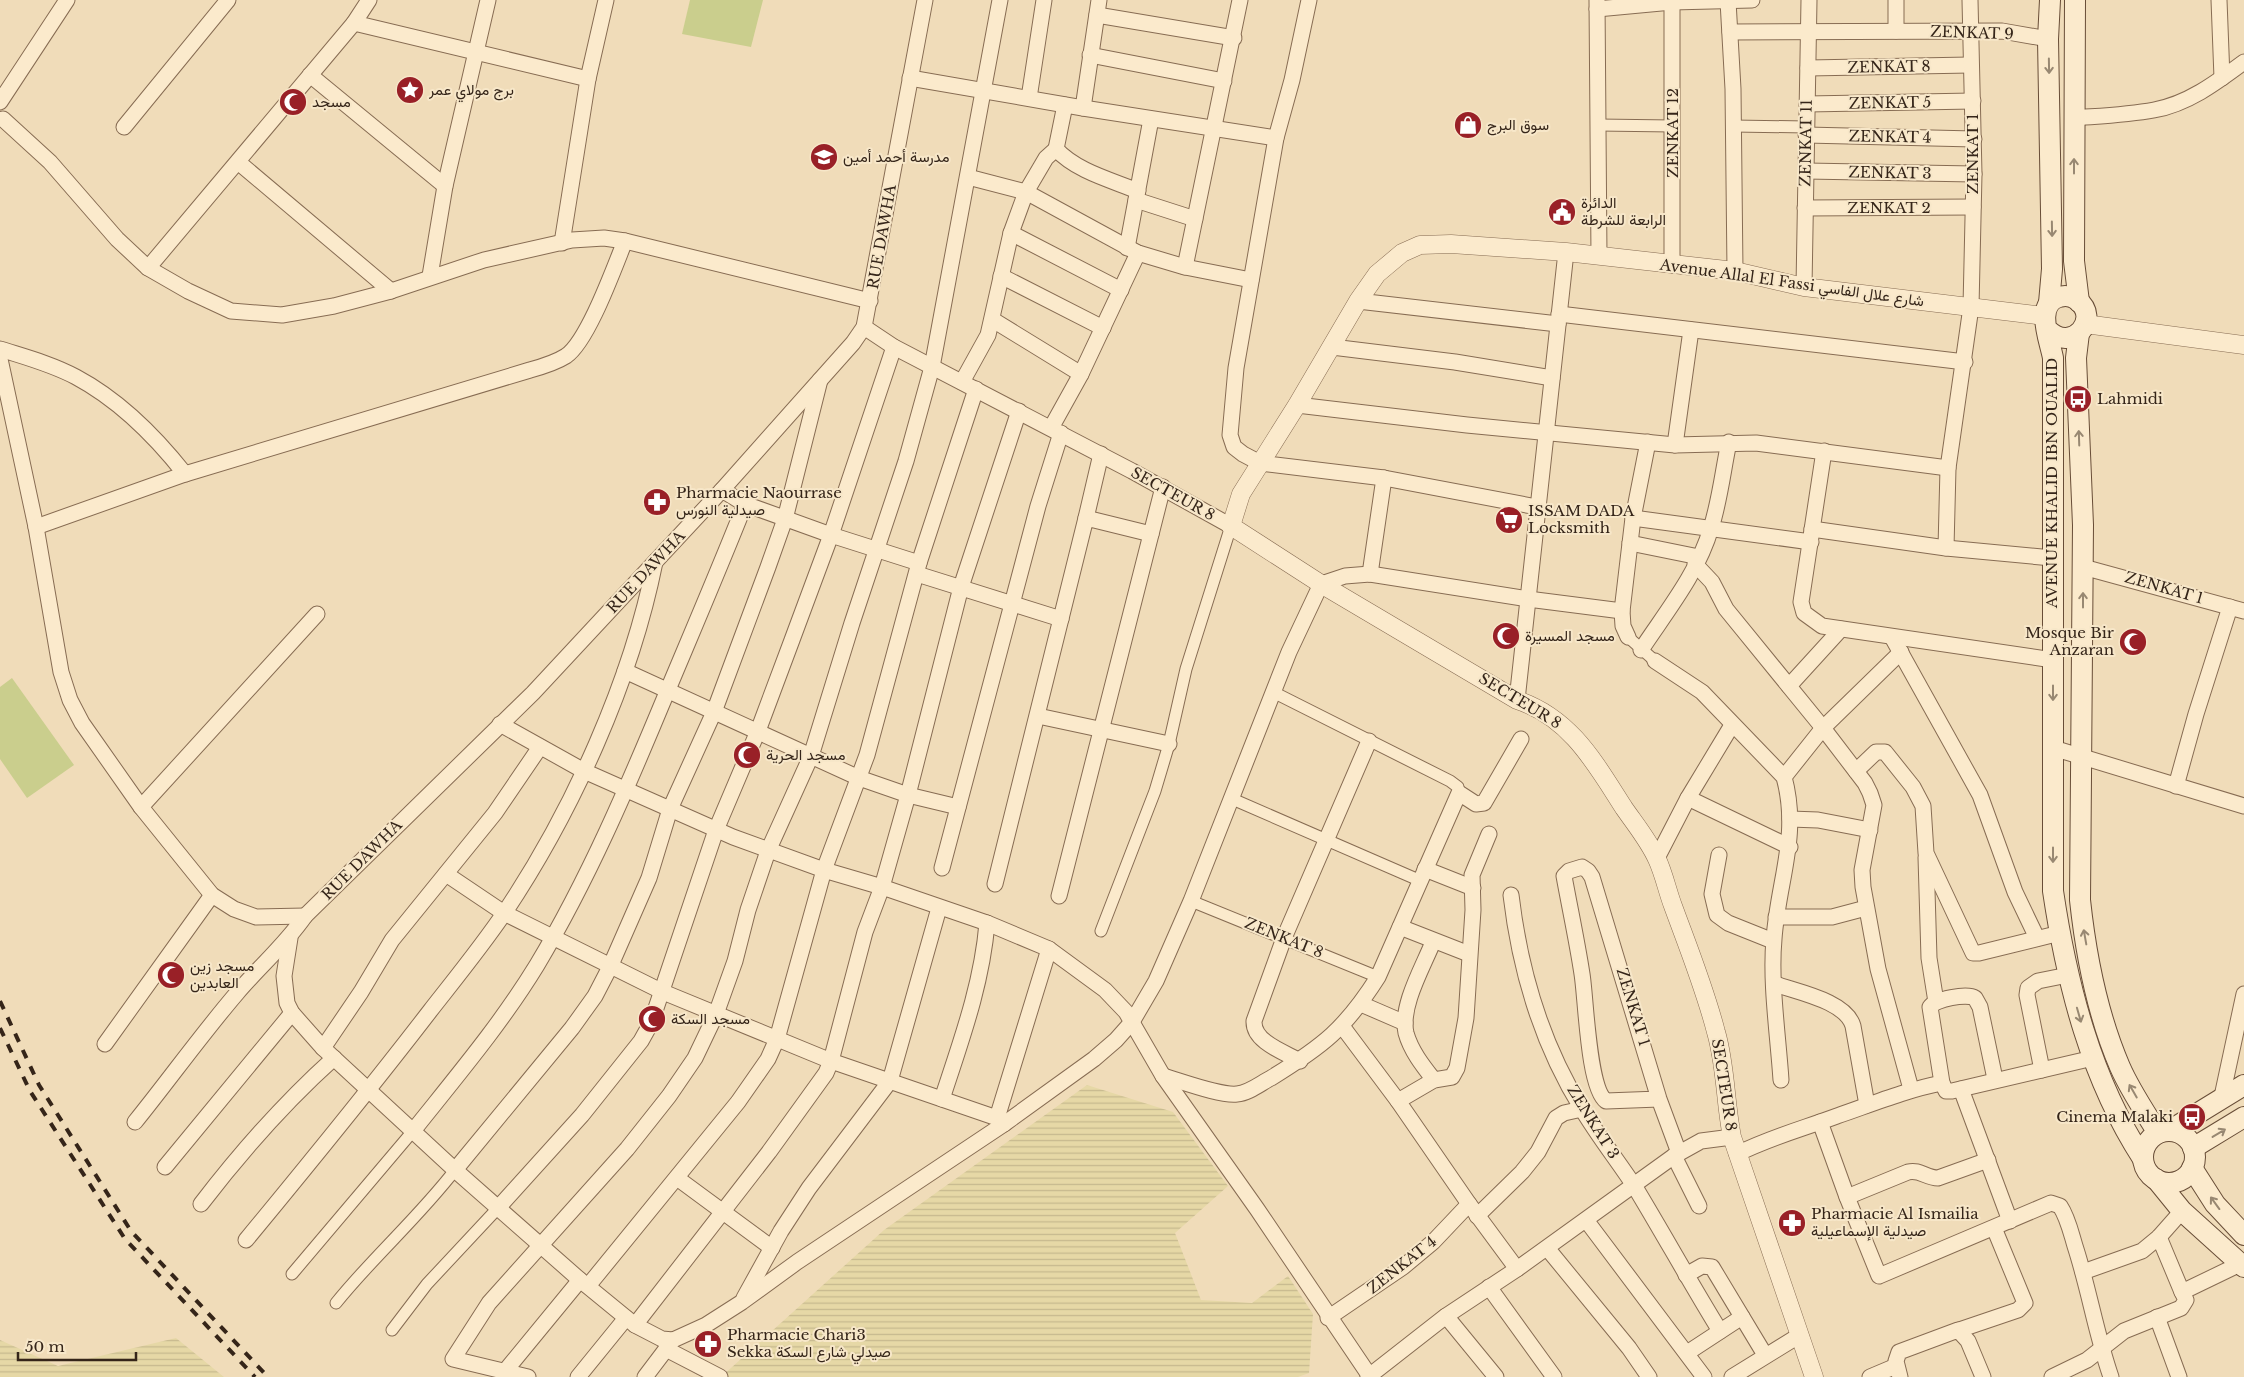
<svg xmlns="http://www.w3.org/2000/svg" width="2244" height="1377" viewBox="0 0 2244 1377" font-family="'Libre Baskerville',Vazirmatn,serif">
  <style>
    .farmland { fill: url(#farmland-rules) }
    .pitch { fill: #cace8d }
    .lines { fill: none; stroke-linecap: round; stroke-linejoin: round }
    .pedestrian-casing { stroke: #876c53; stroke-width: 13 }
    .minor-casing { stroke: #876c53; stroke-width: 17 }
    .tertiary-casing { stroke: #876c53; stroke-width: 19 }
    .secondary-casing { stroke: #684d37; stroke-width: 22 }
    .pedestrian { stroke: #fbeacc; stroke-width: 11 }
    .minor { stroke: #fbeacc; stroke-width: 15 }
    .tertiary { stroke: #fbeacc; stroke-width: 18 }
    .secondary { stroke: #fbeacc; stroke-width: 20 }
    .rail { stroke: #352519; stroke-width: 4; stroke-dasharray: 9 9; stroke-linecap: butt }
    .oneway { stroke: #988872 }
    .labels { text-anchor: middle; stroke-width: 4; stroke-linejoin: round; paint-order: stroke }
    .street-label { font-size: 15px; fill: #352519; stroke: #f7e7c9 }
    .poi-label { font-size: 15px; fill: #352519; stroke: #f7e7c9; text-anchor: start }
  </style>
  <defs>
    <pattern id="farmland-rules" width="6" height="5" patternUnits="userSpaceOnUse" patternTransform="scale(1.25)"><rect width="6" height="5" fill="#e6d8a6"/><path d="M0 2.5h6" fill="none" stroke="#c6b98e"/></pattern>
  </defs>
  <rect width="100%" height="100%" fill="#f0dcb9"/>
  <g class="farmland">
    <path d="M1087,1085l86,27 55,74 -53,47 26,67 51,3 36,-27 25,38 -4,59 -11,4h-577l163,-147z"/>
    <path d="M176,1338l48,39h-224v-37l58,26z"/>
  </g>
  <g class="pitch">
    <path d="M690,0h73l-12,47 -69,-13z"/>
    <path d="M12,678l62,87 -47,33 -27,-39v-72z"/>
  </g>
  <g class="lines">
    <defs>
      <g id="pedestrian">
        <path d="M1598,125l75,1"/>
        <path d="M1733,126l74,1"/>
        <path d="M1628,637l27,24"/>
        <path d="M1273,692l177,89 8,6 1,6"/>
        <path d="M1230,798l191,83"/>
        <path d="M1191,901l187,76"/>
        <path d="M1101,931l54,-140 14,-47 17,-75 45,-143"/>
        <path d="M292,1274l121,-143"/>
        <path d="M336,1303c37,-46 82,-85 119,-133"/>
        <path d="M392,1330l35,-46 71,-76"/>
      </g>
      <g id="minor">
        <path d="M1309,0l-17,80 -16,58 -40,230 -6,67 4,12 9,7 17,9 124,15 153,29"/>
        <path d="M1597,0l2,256"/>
        <path d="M2219,0l3,78"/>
        <path d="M1728,1l5,88 2,182"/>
        <path d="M1672,2v263"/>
        <path d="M1597,9l75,-7 80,-2"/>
        <path d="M1097,15l137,23"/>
        <path d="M354,23l234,56"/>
        <path d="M1896,31v-31"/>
        <path d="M1730,32l272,-1 46,8"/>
        <path d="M1090,55l134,26"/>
        <path d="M1808,68l162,-3"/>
        <path d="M310,75l135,111"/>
        <path d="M910,78l173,30 193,30"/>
        <path d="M1029,98l15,-98"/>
        <path d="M0,102l67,-102"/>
        <path d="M1807,104l166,-3"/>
        <path d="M1065,105l-9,44c20,22 55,31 82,42"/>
        <path d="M1083,108l16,-108"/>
        <path d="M2074,118c26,-2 53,-3 80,-8 34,-6 63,-28 90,-48"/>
        <path d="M3,119l47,43 67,77 31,29 40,23 43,20 51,4 52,-9 57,-15 93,-31 88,-20 32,-2 21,3 245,60"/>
        <path d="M124,127l104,-127"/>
        <path d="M1806,135l168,4"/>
        <path d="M238,162l153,129"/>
        <path d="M1806,171l168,3"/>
        <path d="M968,177l58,15 112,61 47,14 66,13"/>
        <path d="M1136,200l59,19"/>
        <path d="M1805,208l168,-1"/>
        <path d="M1011,233l110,57"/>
        <path d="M562,243l26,-164 18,-79"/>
        <path d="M1127,248l24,-129"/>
        <path d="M1185,267l55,-267"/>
        <path d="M148,268l206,-245 15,-23"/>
        <path d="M430,276l15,-90 43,-186"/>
        <path d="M1001,276l102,52"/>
        <path d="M1804,287l5,-287"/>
        <path d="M1358,301l200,23"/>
        <path d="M1559,314l406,48"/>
        <path d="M993,320l88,54"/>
        <path d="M864,327l30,20 238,124 99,55"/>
        <path d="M1332,347l123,15 97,16"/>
        <path d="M0,349c25,8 52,15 76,28 43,23 79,59 109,97"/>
        <path d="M0,359l36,168 25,145 9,28 12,23 59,84 71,88 22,14 22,8 49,-1"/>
        <path d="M962,382l26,-47 23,-102 15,-41 20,-34 10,-9"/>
        <path d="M1297,405l170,20 208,20 81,-2 192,25"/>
        <path d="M1051,428l30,-54 57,-121"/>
        <path d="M1675,445l16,-115"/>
        <path d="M1824,451l-23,151 3,11 18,13 231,34"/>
        <path d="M745,504l86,31 88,28"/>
        <path d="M1086,518l15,-64"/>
        <path d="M1633,518l178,24"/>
        <path d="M36,527l149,-53 345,-104c11,-3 25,-7 36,-14 22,-15 48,-88 59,-115"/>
        <path d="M1812,529l134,19 106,10"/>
        <path d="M1630,543l69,14"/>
        <path d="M1946,548l2,-80 23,-161 3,-133 -4,-174"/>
        <path d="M1695,564l17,18 14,27 97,119 42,55 5,10 4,12 -12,65 1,17 15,82 33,120"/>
        <path d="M2083,567l161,44"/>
        <path d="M917,574l144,45"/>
        <path d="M1370,574l14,-96"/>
        <path d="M1628,637l-5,-11 -1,-15 11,-93 15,-76"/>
        <path d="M1892,637l88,158 35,97 22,46"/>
        <path d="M1641,650c25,-38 57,-77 70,-122 9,-28 12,-58 18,-86"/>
        <path d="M1655,661l47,31 82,85c16,59 -6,104 -10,162 -4,43 4,96 7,141"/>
        <path d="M625,671l234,107 49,17 50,12"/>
        <path d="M1789,686l52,-57"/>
        <path d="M1517,700l49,-448"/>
        <path d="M1038,716l131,28"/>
        <path d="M500,724l84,47 149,66 91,33 58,17 105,36 62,26 56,41 21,22 37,64 94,133 112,166"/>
        <path d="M2053,748l191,58"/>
        <path d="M1856,771l20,-19h9l28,35 10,19 3,47 47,100h6l81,-20"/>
        <path d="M1784,777l39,-49 78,-76"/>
        <path d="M2176,786l20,-72 34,-107"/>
        <path d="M1688,798l102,49"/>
        <path d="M141,807l176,-193"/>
        <path d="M1790,819l28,1 52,10"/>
        <path d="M1719,855l-7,39 5,21 11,8 45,18"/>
        <path d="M1926,857l3,101 7,44"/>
        <path d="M1657,858l31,-60 44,-73"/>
        <path d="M942,868l96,-362 23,-73"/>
        <path d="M1425,869l48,19"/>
        <path d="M446,874l58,39 159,79 168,69 166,57 7,6"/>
        <path d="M995,884l91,-366 65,16"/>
        <path d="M1511,895c9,76 30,148 71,214 16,27 36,52 53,78 29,48 56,97 85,144"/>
        <path d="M1059,896l104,-409"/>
        <path d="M1776,917h56l34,-9"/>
        <path d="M1400,927l69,27"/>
        <path d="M290,938l-6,38 3,27 5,10 31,35 132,122 125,110 55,45 27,14 11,1"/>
        <path d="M1433,942c-10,25 -33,64 -27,91 5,18 17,33 28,47"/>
        <path d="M1775,984c22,8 71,17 78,42l14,79"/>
        <path d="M1361,1004l44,19"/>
        <path d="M1342,1026l56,75 71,103 48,65"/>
        <path d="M105,1044l107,-149"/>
        <path d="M323,1048l38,-56 31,-52 103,-127 45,-66"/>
        <path d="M1300,1061c-16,-9 -47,-19 -46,-40l30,-83 85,-197"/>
        <path d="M2042,1070l-15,-75 1,-7 10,-7 30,-6"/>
        <path d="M1163,1076c18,5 57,20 74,18 12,-1 24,-11 34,-16 52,-32 74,-49 107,-101l81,-184 17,11 8,-1 37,-64"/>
        <path d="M1942,1083l-12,-76c5,-8 37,-14 45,-9l5,9 15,72"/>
        <path d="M1961,1089l49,132"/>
        <path d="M942,1099c19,-58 40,-115 45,-176"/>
        <path d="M1659,1099l-53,2c-18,-13 -20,-103 -24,-127 -5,-33 -12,-65 -18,-98l5,-5 13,-4 6,4 4,6 67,222 20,54"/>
        <path d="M1398,1101l36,-21 18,-3 5,-9 9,-50 7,-108 -1,-35 17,-41"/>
        <path d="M2221,1101l23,-107"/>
        <path d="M997,1118l52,-169"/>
        <path d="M135,1122c34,-42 66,-87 102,-129 22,-26 48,-48 68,-77l228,-223 189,-203 131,-147 11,-16 61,-327"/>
        <path d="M1820,1122l27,75 32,79 172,-73 9,3c8,12 11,27 15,40 14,43 21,88 36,131"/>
        <path d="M413,1131c43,-54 88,-107 124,-166 52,-87 91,-179 130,-273 26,-62 53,-125 78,-188l-23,-14"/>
        <path d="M1737,1154c34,-17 65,-25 100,-38 35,-12 69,-26 105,-33l4,8h6l141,-33"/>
        <path d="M1674,1156l25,50"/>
        <path d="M165,1167l127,-154"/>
        <path d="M455,1170l117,-142 23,-32 15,-29 39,-89 21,-69 44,-97 54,-145 17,-48 35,-139"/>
        <path d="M677,1178l95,70"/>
        <path d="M1847,1197l61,-25c12,-3 18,6 30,6l50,-18"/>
        <path d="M201,1204c40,-52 84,-102 133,-146"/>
        <path d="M498,1208l84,-93 59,-74 10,-18 65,-193 42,-99 34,-91 39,-105 63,-188"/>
        <path d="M1477,1216l45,-44 16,-20 18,-34 8,-5 18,-4"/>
        <path d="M1586,1220l118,157"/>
        <path d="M2159,1237l23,55"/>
        <path d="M246,1240c62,-75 124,-151 184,-229 25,-32 52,-65 75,-99 68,-102 126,-230 150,-350"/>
        <path d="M1547,1248l82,100 20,29"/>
        <path d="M2083,1272l59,-21 17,-14 23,-26"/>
        <path d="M1686,1275l16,-9 10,1 53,88"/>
        <path d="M588,1286l150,-184 30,-43 9,-20 47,-169 43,-115 52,-192 57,-174"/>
        <path d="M1489,1287l65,90"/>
        <path d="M744,1298l37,-67 28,-43 81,-107 49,-173"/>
        <path d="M1446,1316l50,61"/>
        <path d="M2157,1317l22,60"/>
        <path d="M1328,1318l75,-51 30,-25 36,-38"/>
        <path d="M635,1325l134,-173 57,-79 5,-12 34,-129 17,-45 26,-92 53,-208 58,-176"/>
        <path d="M1959,1330l59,-20 7,-7 -31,-75"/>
        <path d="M666,1349l54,28"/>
        <path d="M1687,1353l55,-36"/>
        <path d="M506,1370l74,-90"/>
        <path d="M528,1377l-75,-18 36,-56 138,-154 42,-53 26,-38 21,-44 19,-53 13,-51 20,-59 43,-95 41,-133 54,-162 26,-94 68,-367"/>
        <path d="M578,1377l48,-59"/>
        <path d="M645,1377l28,-37 33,-15 36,-23 55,-40 207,-138 90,-65 22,-19 16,-18 24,-41 35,-80 98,-249 32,-68 24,-8 25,-2 158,25 94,12"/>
        <path d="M1368,1377l78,-61 71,-47 157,-113 27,-15 31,-4"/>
        <path d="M1732,1377l68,-42"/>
        <path d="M1870,1377l26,-11"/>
        <path d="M1900,1377l-4,-16 3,-9 59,-22 10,11 15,36"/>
        <path d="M2052,1377l35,-17 37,-29 57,-23 5,-8 -4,-8 58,-28"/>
      </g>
      <g id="tertiary">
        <path d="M2085,324l159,21"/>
        <path d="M1814,1377l-82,-240c-7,-35 -6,-71 -16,-105 -11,-43 -28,-85 -43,-126 -6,-16 -9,-32 -16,-47 -8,-18 -22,-35 -33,-51 -29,-45 -53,-90 -107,-108l-196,-116 -90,-58 10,-32 56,-89 61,-104 19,-27 25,-21 18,-8 31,-1 115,8 169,19 69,16 240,29"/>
      </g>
      <g id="secondary">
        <path d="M2075,0l-1,261 5,41"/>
        <path d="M2049,303l3,-34 -4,-230 2,-39"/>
        <path d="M2048,330c24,24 54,-12 29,-30 -5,-4 -12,-5 -18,-3 -25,7 -9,44 -6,61v533c14,94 38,188 90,268"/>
        <path d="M2079,333l-3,25 7,167 -3,375c6,56 18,116 40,167 10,23 25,45 38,66"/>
        <path d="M2169,1131l75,-46"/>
        <circle cx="2169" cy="1157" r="26"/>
        <path d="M2193,1148l51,-31"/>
        <path d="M2192,1168l23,36 29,31"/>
        <path d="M2156,1179l26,32 62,56"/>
      </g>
    </defs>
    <use href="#pedestrian" class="pedestrian-casing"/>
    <use href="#minor" class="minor-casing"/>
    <use href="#tertiary" class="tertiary-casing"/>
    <use href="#secondary" class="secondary-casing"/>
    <use href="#pedestrian" class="pedestrian"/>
    <use href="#minor" class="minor"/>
    <use href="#tertiary" class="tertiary"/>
    <use href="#secondary" class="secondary"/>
    <g class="rail">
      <path d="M0,1001l39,84 92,146 137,146"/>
      <path d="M0,1028l30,63 95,148 130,138"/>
    </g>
  </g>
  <defs><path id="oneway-shaft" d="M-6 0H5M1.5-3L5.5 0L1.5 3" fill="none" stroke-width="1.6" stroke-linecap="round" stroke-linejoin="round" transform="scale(1.25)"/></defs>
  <g class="oneway">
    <use href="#oneway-shaft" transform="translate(2049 66) rotate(89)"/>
    <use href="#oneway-shaft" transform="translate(2074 166) rotate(-90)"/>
    <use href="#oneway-shaft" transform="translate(2052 229) rotate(89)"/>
    <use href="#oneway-shaft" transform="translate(2079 438) rotate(-92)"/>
    <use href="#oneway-shaft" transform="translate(2083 600) rotate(-90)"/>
    <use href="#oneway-shaft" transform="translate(2053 693) rotate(90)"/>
    <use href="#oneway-shaft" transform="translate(2053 855) rotate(90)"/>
    <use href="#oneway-shaft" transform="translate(2085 937) rotate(-100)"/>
    <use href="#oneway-shaft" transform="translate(2079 1015) rotate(74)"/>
    <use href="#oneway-shaft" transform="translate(2133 1091) rotate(-120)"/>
    <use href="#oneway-shaft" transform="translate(2219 1133) rotate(-31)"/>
    <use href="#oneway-shaft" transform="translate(2215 1203) rotate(-126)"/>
  </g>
  <defs>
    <symbol id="sight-disc" viewBox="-11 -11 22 22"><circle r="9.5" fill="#992027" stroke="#f7e7c9"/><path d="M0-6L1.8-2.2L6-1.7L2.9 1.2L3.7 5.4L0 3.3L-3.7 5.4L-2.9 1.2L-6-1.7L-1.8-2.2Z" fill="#fff"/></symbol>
    <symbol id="mosque-disc" viewBox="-11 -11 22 22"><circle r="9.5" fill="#992027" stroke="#f7e7c9"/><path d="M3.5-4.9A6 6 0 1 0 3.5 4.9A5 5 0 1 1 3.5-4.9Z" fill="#fff"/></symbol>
    <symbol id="shop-disc" viewBox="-11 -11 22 22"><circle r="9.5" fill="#992027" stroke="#f7e7c9"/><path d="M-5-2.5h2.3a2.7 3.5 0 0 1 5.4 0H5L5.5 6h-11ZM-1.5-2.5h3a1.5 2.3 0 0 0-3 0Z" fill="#fff"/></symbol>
    <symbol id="school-disc" viewBox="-11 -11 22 22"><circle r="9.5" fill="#992027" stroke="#f7e7c9"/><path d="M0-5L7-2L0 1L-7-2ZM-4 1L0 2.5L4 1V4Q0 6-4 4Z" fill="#fff"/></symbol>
    <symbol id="civic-disc" viewBox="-11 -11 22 22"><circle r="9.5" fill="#992027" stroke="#f7e7c9"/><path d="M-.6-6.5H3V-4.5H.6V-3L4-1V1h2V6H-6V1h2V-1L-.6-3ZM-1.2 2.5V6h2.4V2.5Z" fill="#fff"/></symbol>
    <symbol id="bus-disc" viewBox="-11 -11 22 22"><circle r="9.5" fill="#992027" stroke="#f7e7c9"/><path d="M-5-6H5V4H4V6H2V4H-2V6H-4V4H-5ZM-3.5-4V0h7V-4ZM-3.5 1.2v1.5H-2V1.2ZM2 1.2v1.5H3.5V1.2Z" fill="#fff"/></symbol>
    <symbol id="pharmacy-disc" viewBox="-11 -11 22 22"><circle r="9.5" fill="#992027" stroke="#f7e7c9"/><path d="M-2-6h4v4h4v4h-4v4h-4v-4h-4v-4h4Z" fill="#fff"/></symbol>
    <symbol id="supermarket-disc" viewBox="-11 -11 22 22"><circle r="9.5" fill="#992027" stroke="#f7e7c9"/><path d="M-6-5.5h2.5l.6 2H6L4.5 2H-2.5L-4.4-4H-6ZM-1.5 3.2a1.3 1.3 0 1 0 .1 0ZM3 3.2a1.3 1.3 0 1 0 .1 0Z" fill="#fff"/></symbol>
  </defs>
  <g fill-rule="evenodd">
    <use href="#sight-disc" x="394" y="74" width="32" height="32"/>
    <use href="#mosque-disc" x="277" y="86" width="32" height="32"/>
    <use href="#shop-disc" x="1452" y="109" width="32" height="32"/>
    <use href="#school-disc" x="808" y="141" width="32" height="32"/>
    <use href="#civic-disc" x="1546" y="196" width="32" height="32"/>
    <use href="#bus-disc" x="2062" y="383" width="32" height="32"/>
    <use href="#pharmacy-disc" x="641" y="486" width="32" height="32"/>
    <use href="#supermarket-disc" x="1493" y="504" width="32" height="32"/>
    <use href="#mosque-disc" x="1490" y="620" width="32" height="32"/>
    <use href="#mosque-disc" x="2117" y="626" width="32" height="32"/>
    <use href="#mosque-disc" x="731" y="739" width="32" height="32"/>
    <use href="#mosque-disc" x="155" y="959" width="32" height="32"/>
    <use href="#mosque-disc" x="636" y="1003" width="32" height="32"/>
    <use href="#bus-disc" x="2176" y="1101" width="32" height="32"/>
    <use href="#pharmacy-disc" x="1776" y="1207" width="32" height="32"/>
    <use href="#pharmacy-disc" x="692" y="1328" width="32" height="32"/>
  </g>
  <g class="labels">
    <g class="street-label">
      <text transform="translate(1972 33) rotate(2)" y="5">ZENKAT 9</text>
      <text transform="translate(1889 67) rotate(-1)" y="5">ZENKAT 8</text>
      <text transform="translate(1890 103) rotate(-1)" y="5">ZENKAT 5</text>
      <text transform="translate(1673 133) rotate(-90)" y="5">ZENKAT 12</text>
      <text transform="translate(1890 137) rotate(1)" y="5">ZENKAT 4</text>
      <text transform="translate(1806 143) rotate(-89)" y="5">ZENKAT 11</text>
      <text transform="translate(1973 154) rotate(-90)" y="5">ZENKAT 1</text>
      <text transform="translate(1890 173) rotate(1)" y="5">ZENKAT 3</text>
      <text x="1889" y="213">ZENKAT 2</text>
      <text transform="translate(882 237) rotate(-80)" y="5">RUE DAWHA</text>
      <text transform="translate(1792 283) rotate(8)" y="5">Avenue Allal El Fassi شارع علال الفاسي</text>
      <text transform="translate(2052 483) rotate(-90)" y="5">AVENUE KHALID IBN OUALID</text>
      <text transform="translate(1173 494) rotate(29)" y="5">SECTEUR 8</text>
      <text transform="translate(646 572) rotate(-47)" y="5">RUE DAWHA</text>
      <text transform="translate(2164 588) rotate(16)" y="5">ZENKAT 1</text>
      <text transform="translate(1520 701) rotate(31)" y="5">SECTEUR 8</text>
      <text transform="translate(362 860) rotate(-45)" y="5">RUE DAWHA</text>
      <text transform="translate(1284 938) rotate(22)" y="5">ZENKAT 8</text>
      <text transform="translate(1633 1007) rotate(73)" y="5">ZENKAT 1</text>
      <text transform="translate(1724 1085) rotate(81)" y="5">SECTEUR 8</text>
      <text transform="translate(1593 1122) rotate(58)" y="5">ZENKAT 3</text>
      <text transform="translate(1402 1265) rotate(-38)" y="5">ZENKAT 4</text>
    </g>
    <g class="poi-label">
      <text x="429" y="95">برج مولاي عمر</text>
      <text x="312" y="107">مسجد</text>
      <text x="1487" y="130">سوق البرج</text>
      <text x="843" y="162">مدرسة أحمد أمين</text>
      <text x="1581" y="208">الدائرة<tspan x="1581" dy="17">الرابعة للشرطة</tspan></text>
      <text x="2097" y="404">Lahmidi</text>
      <text x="676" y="498">Pharmacie Naourrase<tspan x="676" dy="17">صيدلية النورس</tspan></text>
      <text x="1528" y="516">ISSAM DADA<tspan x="1528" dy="17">Locksmith</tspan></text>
      <text x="2114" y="638" text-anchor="end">Mosque Bir<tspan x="2114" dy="17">Anzaran</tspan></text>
      <text x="1525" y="641">مسجد المسيرة</text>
      <text x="766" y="760">مسجد الحرية</text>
      <text x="190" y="971">مسجد زين<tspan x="190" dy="17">العابدين</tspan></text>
      <text x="671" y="1024">مسجد السكة</text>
      <text x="2173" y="1122" text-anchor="end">Cinema Malaki</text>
      <text x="1811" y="1219">Pharmacie Al Ismailia<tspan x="1811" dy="17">صيدلية الإسماعيلية</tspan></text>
      <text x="727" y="1340">Pharmacie Chari3<tspan x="727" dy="17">Sekka صيدلي شارع السكة</tspan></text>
    </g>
  </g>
  <path d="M18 1352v8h118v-8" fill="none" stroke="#352519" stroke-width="2.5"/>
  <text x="25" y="1352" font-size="15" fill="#352519" stroke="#f7e7c9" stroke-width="4" paint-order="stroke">50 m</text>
</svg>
